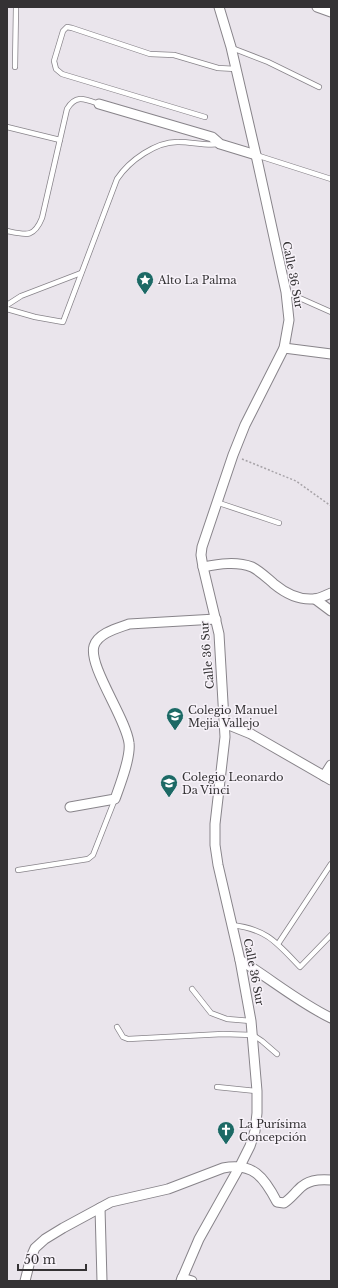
<svg xmlns="http://www.w3.org/2000/svg" width="338" height="1288" viewBox="0 0 338 1288" font-family="'Libre Baskerville',serif">
  <style>
    .lines { fill: none; stroke-linecap: round; stroke-linejoin: round }
    .service-casing { stroke: #88848a; stroke-width: 6 }
    .minor-casing { stroke: #88848a; stroke-width: 11 }
    .path { stroke: #a7a3a8; stroke-width: 1.5; stroke-dasharray: 2 2; stroke-linecap: butt }
    .service { stroke: #fff; stroke-width: 4.5 }
    .minor { stroke: #fff; stroke-width: 9 }
    .labels { text-anchor: middle; stroke-width: 3; stroke-linejoin: round; paint-order: stroke }
    .street-label { font-size: 11px; fill: #343234; stroke: #f7f2f9 }
    .poi-label { font-size: 11px; fill: #343234; stroke: #f7f2f9; text-anchor: start }
  </style>
  <rect width="100%" height="100%" fill="#eae5ec"/>
  <g class="lines">
    <defs>
      <g id="service">
        <path d="M232,48l36,14 51,25"/>
        <path d="M15,67l1,-60"/>
        <path d="M205,117l-143,-43 -6,-5 -2,-8 9,-30 4,-4 5,1 78,26 24,1 44,13 18,1"/>
        <path d="M7,127l53,13"/>
        <path d="M256,155l75,24"/>
        <path d="M7,231c19,4 27,7 35,-13l25,-109c9,-15 18,-10 32,-5"/>
        <path d="M286,292l45,20"/>
        <path d="M7,305l14,-9 60,-23"/>
        <path d="M7,309l28,8 28,5 54,-143c12,-18 39,-38 62,-37 13,0 27,4 40,2"/>
        <path d="M216,502l63,21"/>
        <path d="M18,870l70,-11 5,-4 22,-56"/>
        <path d="M232,925c35,4 45,18 68,42l31,-32"/>
        <path d="M278,944l53,-80"/>
        <path d="M192,989l19,24 16,6 24,2"/>
        <path d="M117,1027l6,10 5,2 95,-5 30,1 9,6 15,13"/>
        <path d="M217,1087l40,4"/>
      </g>
      <g id="minor">
        <path d="M317,7l14,5"/>
        <path d="M99,104l113,33 8,7 36,11"/>
        <path d="M284,348l47,6"/>
        <path d="M203,567c16,-3 33,-6 49,0 8,4 15,11 22,17 11,9 25,16 39,15 6,0 13,-4 18,-6"/>
        <path d="M315,599l16,12"/>
        <path d="M224,723l27,11 80,46"/>
        <path d="M324,776l7,-11"/>
        <path d="M70,807l45,-8c5,-14 16,-42 14,-56 -3,-25 -41,-77 -35,-97 4,-13 24,-18 35,-22l87,-5"/>
        <path d="M240,960c31,19 58,42 91,58"/>
        <path d="M100,1208l2,73"/>
        <path d="M182,1278l10,3"/>
        <path d="M25,1281l6,-24 4,-9 10,-9 18,-11 48,-26 57,-13 55,-21c30,-6 41,9 54,34l7,1c6,-4 9,-8 14,-13 9,-10 20,-11 33,-10"/>
        <path d="M181,1281l18,-42 41,-73 10,-20 5,-15 2,-18v-22l-6,-70 -11,-61 -22,-95 -3,-20v-21l10,-87 -6,-103 -16,-67 -2,-12 1,-8 31,-92 12,-30 39,-77 5,-28 -3,-28 -30,-137 -25,-108 -12,-40"/>
      </g>
    </defs>
    <use href="#service" class="service-casing"/>
    <use href="#minor" class="minor-casing"/>
    <path class="path" d="M242,459l54,22 35,25"/>
    <use href="#service" class="service"/>
    <use href="#minor" class="minor"/>
  </g>
  <defs>
    <symbol id="sight-pin" viewBox="-11 -11 22 30"><path d="M0 17L-7.5 6A9.5 9.5 0 1 1 7.5 6Z" fill="#1c6965" stroke="#f7f2f9"/><path d="M0-6L1.8-2.2L6-1.7L2.9 1.2L3.7 5.4L0 3.3L-3.7 5.4L-2.9 1.2L-6-1.7L-1.8-2.2Z" fill="#fff"/></symbol>
    <symbol id="school-pin" viewBox="-11 -11 22 30"><path d="M0 17L-7.5 6A9.5 9.5 0 1 1 7.5 6Z" fill="#1c6965" stroke="#f7f2f9"/><path d="M0-5L7-2L0 1L-7-2ZM-4 1L0 2.5L4 1V4Q0 6-4 4Z" fill="#fff"/></symbol>
    <symbol id="church-pin" viewBox="-11 -11 22 30"><path d="M0 17L-7.5 6A9.5 9.5 0 1 1 7.5 6Z" fill="#1c6965" stroke="#f7f2f9"/><path d="M-1.2-6h2.4v3.5h3.3v2.4h-3.3V6h-2.4V-.1h-3.3v-2.4h3.3Z" fill="#fff"/></symbol>
  </defs>
  <g fill-rule="evenodd">
    <use href="#sight-pin" x="135" y="270" width="20" height="27"/>
    <use href="#school-pin" x="165" y="706" width="20" height="27"/>
    <use href="#school-pin" x="159" y="773" width="20" height="27"/>
    <use href="#church-pin" x="216" y="1120" width="20" height="27"/>
  </g>
  <g class="labels">
    <g class="street-label">
      <text transform="translate(293 275) rotate(79)" y="4">Calle 36 Sur</text>
      <text transform="translate(207 655) rotate(-95)" y="4">Calle 36 Sur</text>
      <text transform="translate(254 972) rotate(79)" y="4">Calle 36 Sur</text>
    </g>
    <g class="poi-label">
      <text x="158" y="284">Alto La Palma</text>
      <text x="188" y="714">Colegio Manuel<tspan x="188" dy="13">Mejia Vallejo</tspan></text>
      <text x="182" y="781">Colegio Leonardo<tspan x="182" dy="13">Da Vinci</tspan></text>
      <text x="239" y="1128">La Purísima<tspan x="239" dy="13">Concepción</tspan></text>
    </g>
  </g>
  <rect width="338" height="1288" fill="none" stroke="#343234" stroke-width="16"/>
  <path d="M18 1264v6h68v-6" fill="none" stroke="#343234" stroke-width="2"/>
  <text x="24" y="1264" font-size="12" fill="#343234" stroke="#f7f2f9" stroke-width="3" paint-order="stroke">50 m</text>
</svg>
